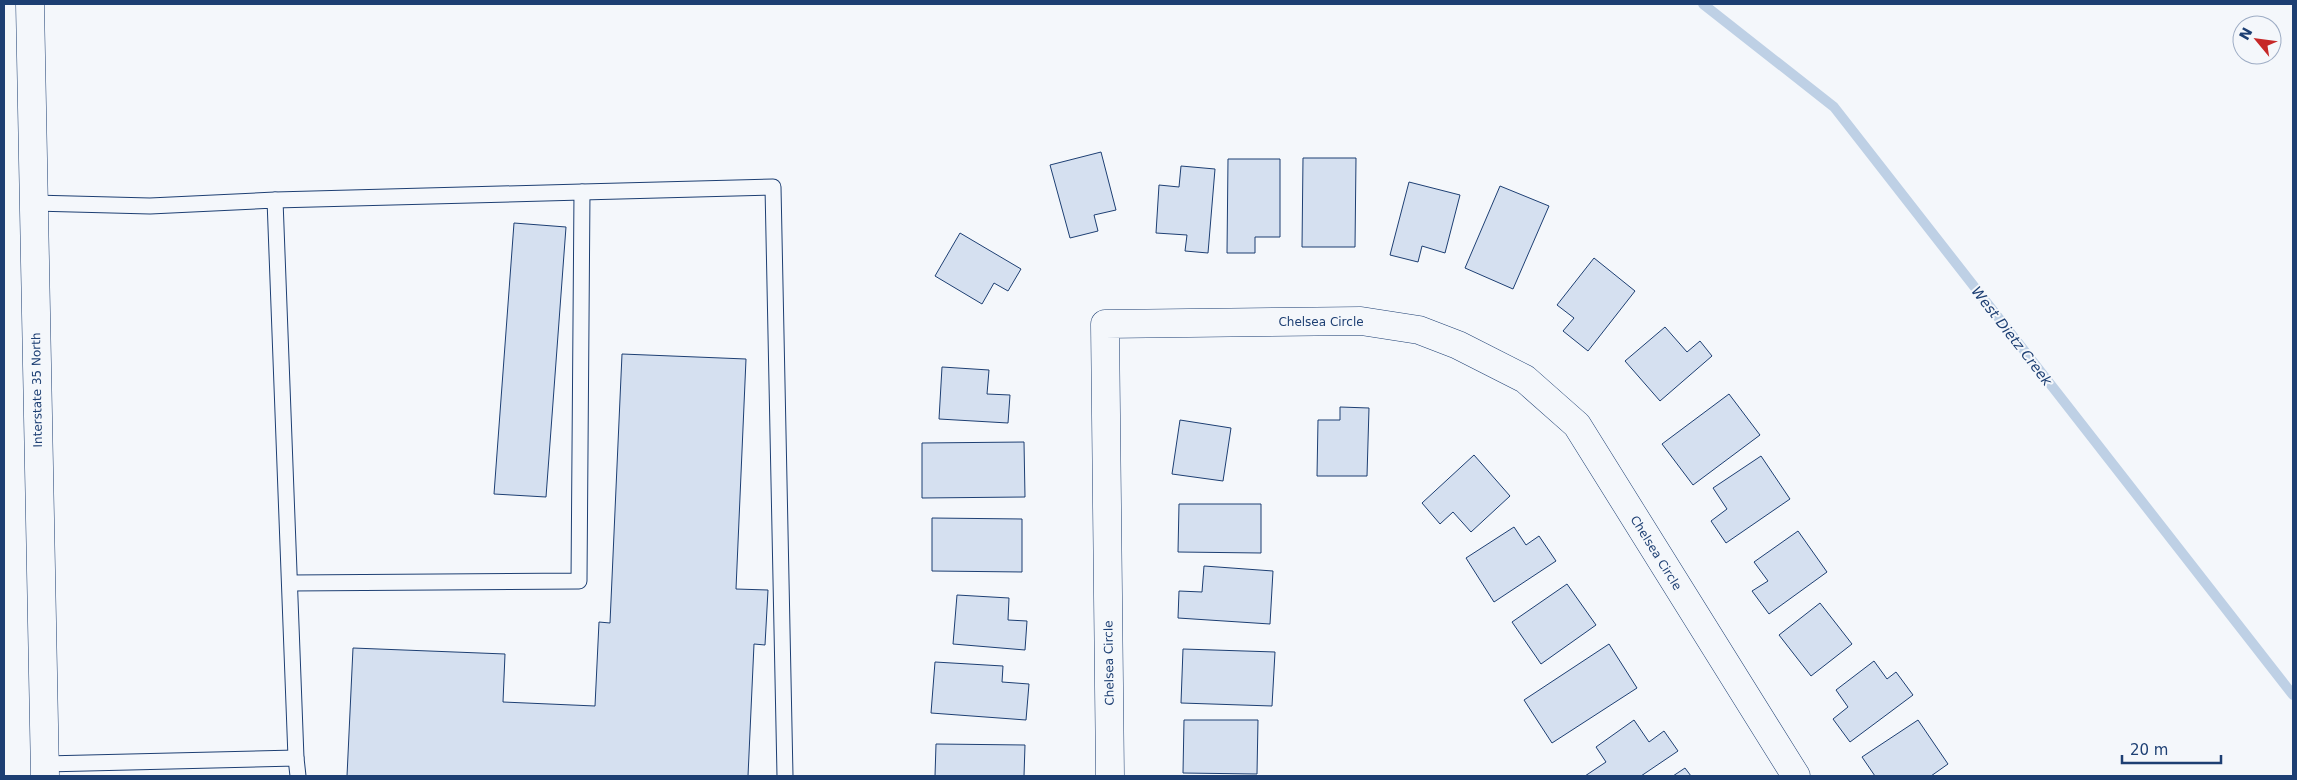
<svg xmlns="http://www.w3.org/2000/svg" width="2297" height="780" viewBox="0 0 2297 780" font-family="'DejaVu Sans',sans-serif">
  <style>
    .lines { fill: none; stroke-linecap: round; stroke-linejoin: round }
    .stream { stroke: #bed0e5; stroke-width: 10 }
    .building { fill: #d5e0f0; stroke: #1d3f73 }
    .lane-casing { stroke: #1d3f73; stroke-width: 17 }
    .street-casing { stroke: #1d3f73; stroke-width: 29 }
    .secondary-casing { stroke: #1d3f73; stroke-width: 29 }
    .lane { stroke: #f4f7fb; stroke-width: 15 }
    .street { stroke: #f4f7fb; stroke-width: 28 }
    .secondary { stroke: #f4f7fb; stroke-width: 28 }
    .labels { text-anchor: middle; stroke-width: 4; stroke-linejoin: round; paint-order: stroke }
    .street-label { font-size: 12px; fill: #1d3f73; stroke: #f4f7fb }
    .water-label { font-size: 14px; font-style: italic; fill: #1d3f73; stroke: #f4f7fb }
  </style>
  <rect width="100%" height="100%" fill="#f4f7fb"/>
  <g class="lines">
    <path class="stream" d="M1703,4l131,103 459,588"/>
  </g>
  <g class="building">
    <path d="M1101,152l15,58 -22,5 4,16 -28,7 -20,-73z"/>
    <path d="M1303,158h53l-1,89h-53z"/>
    <path d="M1228,159h52v78h-25v16h-28z"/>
    <path d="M1181,166l34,3 -7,84 -23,-2 2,-16 -31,-2 3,-48 20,2z"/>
    <path d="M1409,182l51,13 -15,58 -23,-7 -4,16 -28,-7z"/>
    <path d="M1500,186l49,20 -36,83 -48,-21z"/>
    <path d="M514,223l52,4 -20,270 -52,-3z"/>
    <path d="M960,233l61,36 -13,22 -14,-8 -12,21 -47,-28z"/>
    <path d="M1594,258l41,33 -47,60 -25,-20 11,-13 -17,-13z"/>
    <path d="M1665,327l22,25 13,-11 12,15 -52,45 -35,-40z"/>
    <path d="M622,354l124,5 -10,230 32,1 -3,55 -11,-1 -6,132h-401l6,-128 152,6 -2,48 92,4 4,-84 11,1z"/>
    <path d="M942,367l47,3 -2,24 23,1 -2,28 -69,-4z"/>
    <path d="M1729,394l31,41 -67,50 -31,-41z"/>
    <path d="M1340,407l29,1 -2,68h-50l1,-56h22z"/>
    <path d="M1180,420l51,8 -8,53 -51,-7z"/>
    <path d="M1024,442l1,55 -103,1v-55z"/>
    <path d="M1474,455l36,41 -39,36 -18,-20 -13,12 -18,-21z"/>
    <path d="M1761,456l29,43 -64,44 -15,-22 16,-12 -14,-21z"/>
    <path d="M1179,504h82v49l-83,-1z"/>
    <path d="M932,518l90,1v53l-90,-1z"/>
    <path d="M1514,527l12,18 13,-9 17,25 -62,41 -28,-44z"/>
    <path d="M1798,531l29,41 -58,42 -17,-23 16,-10 -14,-19z"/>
    <path d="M1204,566l69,5 -3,53 -92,-6 1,-27 23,1z"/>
    <path d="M1567,584l29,41 -55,39 -29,-42z"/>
    <path d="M957,595l52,3 -1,22 19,1 -2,29 -72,-6z"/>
    <path d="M1820,603l32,41 -41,32 -32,-41z"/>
    <path d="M1609,644l28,44 -85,55 -28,-43z"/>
    <path d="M1183,649l92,3 -3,54 -91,-3z"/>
    <path d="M1874,661l13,18 9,-7 17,23 -63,47 -17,-23 15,-12 -12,-17z"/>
    <path d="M935,662l68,4 -1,16 27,2 -3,36 -95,-7z"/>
    <path d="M1184,720h74l-1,54 -74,-1z"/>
    <path d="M1634,720l15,22 15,-11 14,20 -37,25h-56l21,-14 -10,-15z"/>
    <path d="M1918,720l30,44 -17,12h-56l-13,-19z"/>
    <path d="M936,744l89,1 -1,31h-89z"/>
    <path d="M1685,768l6,8h-18z"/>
  </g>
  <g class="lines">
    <defs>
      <g id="lane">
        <path d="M582,192l191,-5 12,589"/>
        <path d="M275,200l307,-8 -3,389 -289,2"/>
        <path d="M34,203l116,3 125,-6 21,558"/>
        <path d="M45,764l251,-6 2,18"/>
      </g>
      <path id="street" d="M1110,776l-5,-452 256,-3 58,9 39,15 67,34 52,46 219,351"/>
      <path id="secondary" d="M30,4l15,772"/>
    </defs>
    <use href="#lane" class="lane-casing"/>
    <use href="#street" class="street-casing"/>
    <use href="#secondary" class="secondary-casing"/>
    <use href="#lane" class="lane"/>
    <use href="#street" class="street"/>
    <use href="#secondary" class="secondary"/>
  </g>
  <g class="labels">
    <g class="street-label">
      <text x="1321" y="326">Chelsea Circle</text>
      <text transform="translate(37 390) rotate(-91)" y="4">Interstate 35 North</text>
      <text transform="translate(1656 553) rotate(58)" y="4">Chelsea Circle</text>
      <text transform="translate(1109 663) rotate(-91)" y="4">Chelsea Circle</text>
    </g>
    <g class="water-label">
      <text transform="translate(2012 336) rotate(52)" y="5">West Dietz Creek</text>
    </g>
  </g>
  <rect width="2297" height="780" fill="none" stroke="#1d3f73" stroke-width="10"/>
  <g transform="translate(2257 40) rotate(299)"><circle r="24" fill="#f4f7fb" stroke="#9eadc5"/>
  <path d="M0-4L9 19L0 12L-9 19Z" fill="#c62828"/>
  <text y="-8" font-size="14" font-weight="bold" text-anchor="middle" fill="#1d3f73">N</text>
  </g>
  <path d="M2122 755v8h99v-8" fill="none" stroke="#1d3f73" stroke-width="2.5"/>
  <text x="2130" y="755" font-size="15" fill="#1d3f73" stroke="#f4f7fb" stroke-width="4" paint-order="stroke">20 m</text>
</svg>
